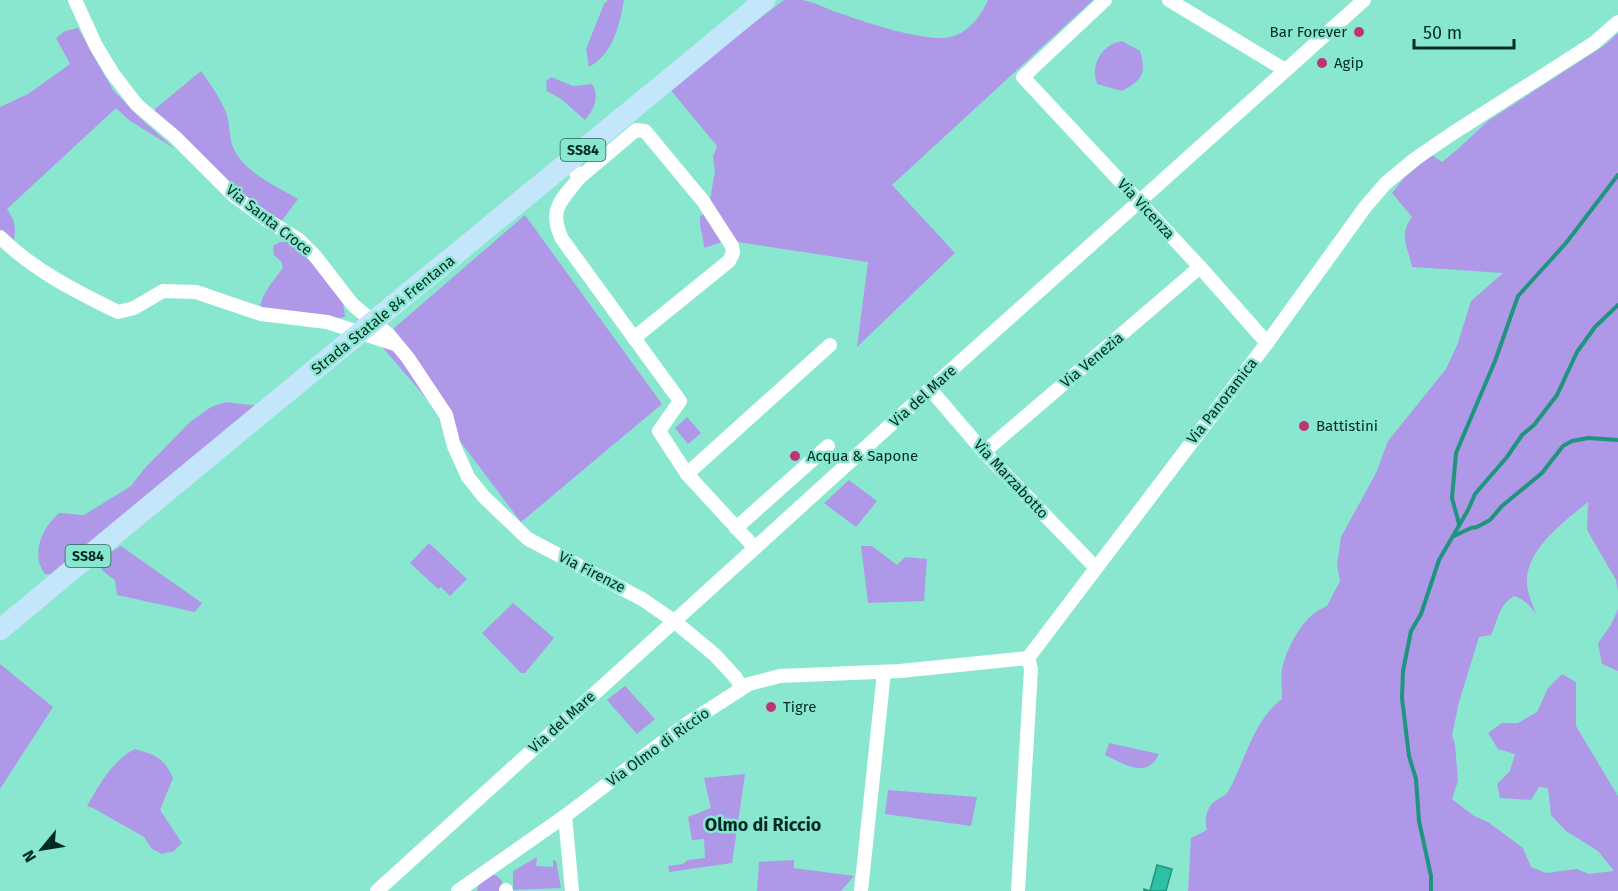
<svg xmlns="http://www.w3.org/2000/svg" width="1618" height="891" viewBox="0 0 1618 891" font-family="'Fira Sans',sans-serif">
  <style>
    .green { fill: #af98e8 }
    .water { fill: #2cc1a5; stroke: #1f947e; stroke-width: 1.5 }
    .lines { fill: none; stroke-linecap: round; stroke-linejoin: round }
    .stream { stroke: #1f947e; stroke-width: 4 }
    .street { stroke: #fff; stroke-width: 14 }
    .primary { stroke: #c4e6fb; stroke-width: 21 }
    .poi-dot { fill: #bc3473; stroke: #89e7d0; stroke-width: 2 }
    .labels { text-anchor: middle; stroke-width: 5; stroke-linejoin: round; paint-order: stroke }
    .shield { fill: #89e7d0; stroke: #296357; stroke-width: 1.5 }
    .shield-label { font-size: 14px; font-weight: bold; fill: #002b23 }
    .poi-label { font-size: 15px; fill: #002b23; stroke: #89e7d0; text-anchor: start }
    .street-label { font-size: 15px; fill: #002b23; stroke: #89e7d0 }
    .quarter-label { font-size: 18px; font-weight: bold; fill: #002b23; stroke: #89e7d0 }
  </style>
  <rect width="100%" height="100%" fill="#89e7d0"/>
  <g class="green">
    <path d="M608,0h16c-5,26 -10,53 -35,67l-3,-18 18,-45z"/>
    <path d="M784,0c6,0 13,0 19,0 10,2 21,7 30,11 27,9 95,34 121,25 16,-5 28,-22 34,-36h105l-201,185 63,68 -98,94 11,-85 -136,-21h-7l-21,7c0,-11 -5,-19 -4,-31l8,-6 7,-40 -2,-14 4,-11 -48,-58z"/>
    <path d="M78,28l35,62 28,29 34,30 -46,-29 -13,-12 -109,101c8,11 10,20 6,33l-13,-11v-124l28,-13 42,-30 -14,-26 9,-7z"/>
    <path d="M1618,33v558l-2,-11 -29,-50 1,-28c-23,19 -62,47 -61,80 0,11 6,23 9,32 -6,-8 -12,-15 -22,-18 -15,9 -16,24 -23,39l-12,2 -20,65 -7,33 3,9 3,37 -6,18 22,17 14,6 35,26 8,19 15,6 31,-4 12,5 25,-3 -16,-20 -32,-20 -15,-16 -3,-27 -9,-1 -8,13 -31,-2 -3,-14 13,-13 5,-17 -17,-5 -10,-16 14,-10h16l19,-11 11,-24 14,-14 14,8v44l42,70v95h-430l3,-53 16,-8c-2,-8 -2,-14 2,-22 4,-9 16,-10 20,-18 17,-31 24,-69 53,-91 0,-11 -2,-23 1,-34 6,-22 22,-51 44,-59l13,-25 -3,-16 4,-28 35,-64 12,-32 58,-72 12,-26 13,-42 32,-28 -91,-6c-4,-20 -14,-31 0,-50l-20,-24 12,-15 28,-23 10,7 17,-14 29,-27 117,-76z"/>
    <path d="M1122,41l18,10c7,23 2,29 -18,40l-25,-7c-7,-19 4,-39 25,-43z"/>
    <path d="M201,71c10,14 20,28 26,44 3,11 2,23 6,32 10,25 43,39 65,52l-17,23 -35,-19 -91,-86v-8z"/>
    <path d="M551,77l22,9 19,-2c8,13 2,26 -7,36l-24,-21 -14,-8 -1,-10z"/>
    <path d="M525,215l137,189 -141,118 -83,-110 -60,-70z"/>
    <path d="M280,242h10l16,12 37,48 2,15 -13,2 -72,-11c2,-15 14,-28 23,-40l-2,-7 -7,-6 -1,-9z"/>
    <path d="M226,402l32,4 -203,169 -10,-1c-15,-20 -3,-46 14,-61l25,2 47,-29 13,-17 46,-47 21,-15z"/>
    <path d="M687,417l14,16 -13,11 -13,-16z"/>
    <path d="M849,480l28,21 -21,26 -32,-24z"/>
    <path d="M429,543l38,36 -17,17 -9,-9 -3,2 -28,-26z"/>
    <path d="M121,546l81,57 -7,9 -78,-17 -2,-15c-9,-6 -16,-10 -16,-21z"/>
    <path d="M861,546h11l25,19 8,-8 22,2 -3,42 -56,2z"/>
    <path d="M513,603l41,35 -29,35h-4l-39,-40z"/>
    <path d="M1618,609v62l-16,-7 -4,-21 13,-18z"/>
    <path d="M0,664l53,43 -53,82z"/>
    <path d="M625,686l30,33 -18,15 -30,-34z"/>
    <path d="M1109,743l50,11c-12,26 -35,10 -54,1z"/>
    <path d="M135,749c21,6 29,9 38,29l-13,32 22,33 -8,8 -12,3 -10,-5 -8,-12 -51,-29 -6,-2c12,-21 26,-46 48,-57z"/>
    <path d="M745,774l-13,89 -63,9 -1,-6 15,-2 5,-4 17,-2 -1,-19 -12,1 -4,-23 23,-9 -7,-30z"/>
    <path d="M888,790l89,7 -6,29 -86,-12z"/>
    <path d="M537,857l-1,9 17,1v-7l3,1 5,27 -48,2v-19z"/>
    <path d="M794,860v8l60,8 -13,15h-84l2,-29z"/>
    <path d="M492,874l5,2 5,5v10h-25l2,-9z"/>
  </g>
  <path class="water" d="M1157,865l15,4 -6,22h-22v-2l6,2z"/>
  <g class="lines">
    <g class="stream">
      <path d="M1459,524l-7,-26 4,-45 39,-92 23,-65 48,-53 52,-68"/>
      <path d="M1454,536l17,-8 6,-1 13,-7 12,-14 40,-33 21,-27 9,-5 16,-3 30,2"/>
      <path d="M1431,891v-15l-12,-55 -3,-42 -7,-23 -7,-58 1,-27 8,-40 10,-17 18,-54 29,-50 7,-16 32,-37 15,-22 12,-10 23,-30 20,-43 18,-25 23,-22"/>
    </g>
    <g class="street">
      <path d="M75,0l21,46 17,28 24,31 37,31 59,59 34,25 32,20 16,16 38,49 36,30 19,23 38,57 8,31 14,31 16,20 44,42 114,60 32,22 41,34 21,23 6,10"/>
      <path d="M1105,0l-82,77 177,190 67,76"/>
      <path d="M1169,0l116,70"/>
      <path d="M570,162l9,16c-18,23 -31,31 -17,61l118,162 -21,30 28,43"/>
      <path d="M579,178l57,-48 9,1 58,70 29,45 1,7 -4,8 -95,77"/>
      <path d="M0,237c33,33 77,55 118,75l16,-4 29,-17 33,1 65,22 66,8 68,22"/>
      <path d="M930,389l54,63 111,115"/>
      <path d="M984,452l216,-185"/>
      <path d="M736,528l92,-82"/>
      <path d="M755,548l-68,-74 143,-129"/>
      <path d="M565,816l7,75"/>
      <path d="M506,890v1"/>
      <path d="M377,891l553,-502 434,-389"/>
      <path d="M458,891l107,-75 120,-91 64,-41 31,-8 120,-5 128,-13"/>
      <path d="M861,891l23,-219"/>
      <path d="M1018,891l13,-222 -3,-11 239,-315 99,-137 20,-23 29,-24 38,-26 141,-90 24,-21"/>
    </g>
    <path class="primary" d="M0,630c253,-212 511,-420 765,-630"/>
  </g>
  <g class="poi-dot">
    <circle cx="1359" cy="32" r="6"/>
    <circle cx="1322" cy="63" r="6"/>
    <circle cx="1304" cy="426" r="6"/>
    <circle cx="795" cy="456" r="6"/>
    <circle cx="771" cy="707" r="6"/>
  </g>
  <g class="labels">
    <g class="shield">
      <rect x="560.5" y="139" width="45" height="22" rx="4.5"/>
      <rect x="65.5" y="545" width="45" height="22" rx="4.5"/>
    </g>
    <g class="shield-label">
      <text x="583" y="155">SS84</text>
      <text x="88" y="561">SS84</text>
    </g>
    <g class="poi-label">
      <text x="1347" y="37" text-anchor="end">Bar Forever</text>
      <text x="1334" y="68">Agip</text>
      <text x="1316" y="431">Battistini</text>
      <text x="807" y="461">Acqua &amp; Sapone</text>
      <text x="783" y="712">Tigre</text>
    </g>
    <g class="street-label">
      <text transform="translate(1146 209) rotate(47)" y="5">Via Vicenza</text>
      <text transform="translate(269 220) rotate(38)" y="5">Via Santa Croce</text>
      <text transform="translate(383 315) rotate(-39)" y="5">Strada Statale 84 Frentana</text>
      <text transform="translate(1092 360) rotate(-40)" y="5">Via Venezia</text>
      <text transform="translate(923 396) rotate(-42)" y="5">Via del Mare</text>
      <text transform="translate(1222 401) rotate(-52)" y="5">Via Panoramica</text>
      <text transform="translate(1011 479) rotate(47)" y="5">Via Marzabotto</text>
      <text transform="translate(592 572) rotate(27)" y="5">Via Firenze</text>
      <text transform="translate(562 722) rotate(-42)" y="5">Via del Mare</text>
      <text transform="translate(658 747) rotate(-36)" y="5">Via Olmo di Riccio</text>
    </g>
    <g class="quarter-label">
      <text x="763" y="831">Olmo di Riccio</text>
    </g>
  </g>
  <g transform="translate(42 849) rotate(240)" stroke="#89e7d0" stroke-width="4.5" paint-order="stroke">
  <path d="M0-4.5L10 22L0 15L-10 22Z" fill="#002b23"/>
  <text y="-9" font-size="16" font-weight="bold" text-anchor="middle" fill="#002b23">N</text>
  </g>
  <path d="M1414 39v9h100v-9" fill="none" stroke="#002b23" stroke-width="3"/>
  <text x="1423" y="39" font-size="18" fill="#002b23" stroke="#89e7d0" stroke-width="4.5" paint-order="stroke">50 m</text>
</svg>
